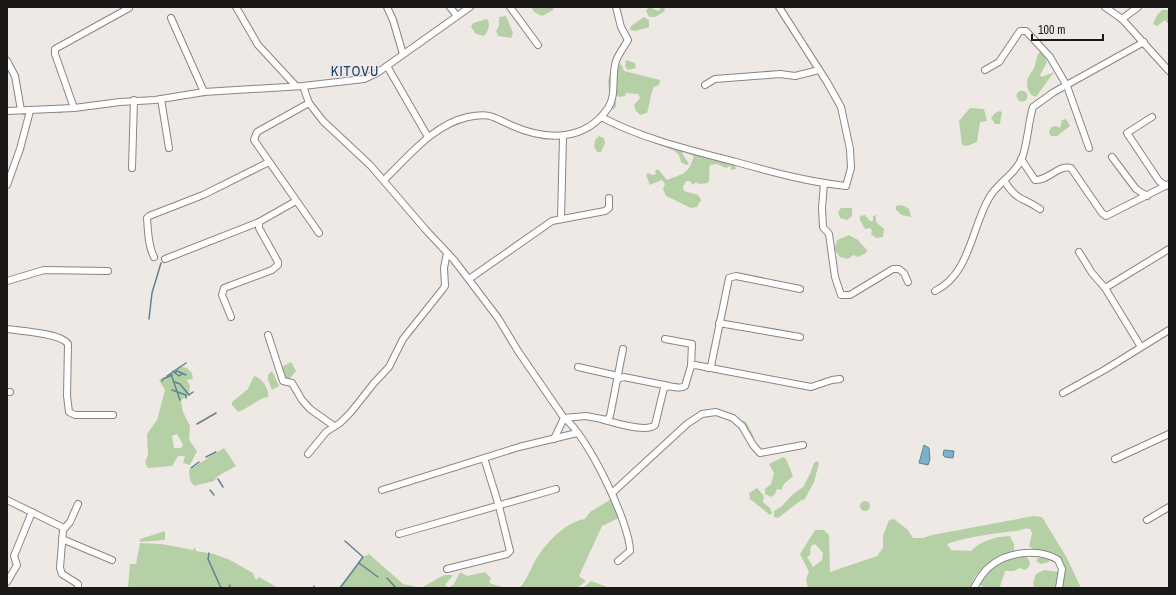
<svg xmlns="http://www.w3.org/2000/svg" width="1176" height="595" viewBox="0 0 1176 595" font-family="'Archivo Narrow',sans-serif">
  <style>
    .green { fill: #b5d0a5; fill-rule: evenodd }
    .water { fill: #7ab1cb; stroke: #5e8395 }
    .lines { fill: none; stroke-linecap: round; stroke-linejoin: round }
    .stream { stroke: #5e8395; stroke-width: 1.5 }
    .minor-casing { stroke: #8a8582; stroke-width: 8 }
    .minor { stroke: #fff; stroke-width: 6 }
    .labels { text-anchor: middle; stroke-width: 3; stroke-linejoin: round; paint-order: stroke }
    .quarter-label { font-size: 14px; letter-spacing: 1px; fill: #183d72; stroke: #efe9e6 }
  </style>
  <rect width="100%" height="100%" fill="#efe9e6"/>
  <g class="green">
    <path d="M531,7h23l-1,3 -11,6 -8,-4z"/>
    <path d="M649,7l10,4 2,-4h3l1,4 -10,6h-6l-3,-6z"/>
    <path d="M1162,10h7v15l-4,-5 -8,6 -4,-2 4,-9z"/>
    <path d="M506,16l7,17 -2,5 -13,-2 -2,-5 3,-5v-9z"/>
    <path d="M644,17l5,3v7l-13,4 -6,-1 1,-4z"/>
    <path d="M487,19c4,5 1,13 -3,17l-8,-2 -5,-7 2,-4z"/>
    <path d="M1041,51l3,3 3,8 -7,13 2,2 12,-5 -18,25c-9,-2 -11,-14 -7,-21 1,-3 4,-5 5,-8 3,-7 1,-12 7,-17z"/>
    <path d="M626,60l9,3 1,5 -8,2 -3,-4z"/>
    <path d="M621,64l3,7 36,9 -1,5 -5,2c-4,8 -4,17 -7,26l-7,2 -4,-4 -2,-6 6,-7 -2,-4 -12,-1 -1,3 -6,1 -3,-2 -2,1c2,5 4,9 0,13h-3l-3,-29 3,-9z"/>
    <circle cx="1022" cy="96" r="5.5"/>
    <path d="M970,108l14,1 3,12 -7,1 -3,20 -10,4 -5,-1 -3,-24z"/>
    <path d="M1000,111l2,1 -2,12h-5l-4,-6 4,-5z"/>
    <path d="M1066,119l4,7 -13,10h-6l-2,-4 2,-5 5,-1 4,2 2,-8z"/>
    <path d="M618,123l113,38 4,4 1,4 -5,1v-4l-5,2 -9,-4 -7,1c-2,6 1,11 -2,18l-9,1 -3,-2 -3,3 -3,-4h-4l-3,6 1,4 14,4 3,5 -4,7 -6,1 -25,-12 -3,-7 2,-5 -3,-4 -12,5 -4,-10 2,-2 5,2 3,-1 -1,-3 3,-2 9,11c17,-7 20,-4 27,-24l-9,-4 -3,1 7,11 -3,1 -5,-3 -2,-7 -4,-4 -55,-22z"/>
    <path d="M599,136l5,2 1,5 -4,9h-4l-3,-6 1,-6z"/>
    <path d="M902,205l7,4 2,8 -9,-2 -6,-5v-4z"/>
    <path d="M841,208h11v8l-5,4 -7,-2 -2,-6z"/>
    <path d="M865,215l5,6h3v-5l3,-1v7l8,7 -1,8 -7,1 -5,-4 1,-3 -2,-3 -5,1 -5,-9v-4z"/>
    <path d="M849,235l9,5 9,10 -1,3 -8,4 -5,-2 -5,4 -8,-2 -5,-7c1,-13 4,-10 14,-15z"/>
    <path d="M291,362l5,9 -9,11 -3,-1 -4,-13z"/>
    <path d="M179,366l8,2 5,5 1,6 -6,1 3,6 -1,9 -8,5 2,12 7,14 -1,14 8,11 -7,14 -7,-2 2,-7h-7l-6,10 -24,2 -3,-6 3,-7 -1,-21 10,-14 8,-30 -6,-10 12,-6zM177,434l6,11 -2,3h-7l-2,-12z"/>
    <path d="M272,371l7,15 -7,4 -4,-10v-5z"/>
    <path d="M254,376c8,2 16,14 14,21 -10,1 -20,12 -30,15l-6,-7v-3l16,-13z"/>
    <path d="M738,419l8,3 8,15 -1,4z"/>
    <path d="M224,448l12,18 -18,10 -4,5 -20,5 -4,-6 -1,-10z"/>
    <path d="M783,457l3,2 7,17 -9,8 -3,6 -4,-1 -2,5 -4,3 -6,-3v-5l6,-5 3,-11 -5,-9z"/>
    <path d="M817,461l2,2 -5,19 -9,17 -5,2 -22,17 -4,-1v-6l8,-5 11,-12 10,-7 7,-13 4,-11z"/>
    <path d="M757,488l7,8 -1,6 7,6 2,5 -2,2 -20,-16 -1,-6z"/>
    <path d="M613,498l8,19 -19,9 -23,50 7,5 -9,7h-58c9,-8 12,-22 19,-32 11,-16 28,-34 47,-37l5,-7z"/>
    <circle cx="865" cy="506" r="5"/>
    <path d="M1034,516l8,1 25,41 14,30h-20l2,-24c-7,-4 -31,-15 -34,-18l3,-13 -2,-4c-5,-2 -9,2 -15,2 -23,3 -45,5 -68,13l4,6 20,1c10,-11 27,-15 41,-15l-2,1 4,7v8c-17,7 -40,16 -43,36h-163l-2,-9 3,-7 -9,-18 15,-24h9l5,5 1,37 47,-16 6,-8v-12l6,-16 5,-1 14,11 5,8h10l9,-3zM815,544l8,9 -1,7 -9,7 -6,-10 3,-2 1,-9z"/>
    <path d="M165,531v9l-25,2v-3z"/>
    <path d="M140,543l22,1 31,6 2,-3 1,4 18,3 16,6 23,13 3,7 3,-3 19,11h-150l2,-24h6z"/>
    <path d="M369,554l34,30 18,4 23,-13h9l-8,10 4,3 5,-4 6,-12 7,4 18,-4 6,6 -2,5 16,5h-166l24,-31z"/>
    <path d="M1026,556l4,6 -1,5 -4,3 -5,-2 -6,3h-9c-1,6 -4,10 -5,17h-16l-5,-4c14,-21 22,-25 47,-28z"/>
    <path d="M1043,557l7,2 -1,3 -8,2 -5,-3 2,-3z"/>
    <path d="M1044,570l16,2 -3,16h-23l-1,-5 3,-9z"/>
    <path d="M591,581l19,7h-27z"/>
  </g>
  <g class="water">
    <path d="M924,445l5,3 1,11 -2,6 -9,-2z"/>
    <path d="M944,450l10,1 -1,7 -8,-1 -2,-2z"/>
  </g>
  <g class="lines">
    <g class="stream">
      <path d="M195,96l11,-1"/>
      <path d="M59,112l6,-1"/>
      <path d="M17,113l10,1"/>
      <path d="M149,319l3,-26 9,-30"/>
      <path d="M173,371l2,2 2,-2 9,4"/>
      <path d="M175,373l4,3 3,-2"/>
      <path d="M171,374l9,26"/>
      <path d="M167,376l19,-13"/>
      <path d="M162,381l1,-2 9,-4"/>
      <path d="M175,382l5,2 9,11 4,-3"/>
      <path d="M172,390l14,5v3"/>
      <path d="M197,424l19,-11"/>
      <path d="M206,457l10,-5"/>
      <path d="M191,468l8,-6"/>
      <path d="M218,479l5,8"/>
      <path d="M210,490l4,5"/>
      <path d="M209,553l-1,6 13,29"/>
      <path d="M359,563l19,14"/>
      <path d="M387,578l9,10"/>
      <path d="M229,588l1,-3"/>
      <path d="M314,588v-2"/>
      <path d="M340,588l23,-31 -18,-16"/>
    </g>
    <defs>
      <g id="minor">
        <path d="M236,7l22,38 38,41"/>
        <path d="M387,7l6,13 10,34"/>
        <path d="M450,7l7,9"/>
        <path d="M510,7l28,38"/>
        <path d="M1105,7l17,12 47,52"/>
        <path d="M171,18l33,74"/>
        <path d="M1122,19l16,-12"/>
        <path d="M7,61l8,15 6,34"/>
        <path d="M387,66l41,71"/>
        <path d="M985,70l14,-8 21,-31h6l24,26 17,29 22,62"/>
        <path d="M705,85l10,-6 65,-5 15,2 24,-6"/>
        <path d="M303,86l6,17 14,18 48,45 54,63 29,31 44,58 20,33 46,67c22,15 66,105 66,133l-12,10"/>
        <path d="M161,99l8,49"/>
        <path d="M309,103l-52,29 -3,8 65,93"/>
        <path d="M74,108l-19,-54v-5l74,-41"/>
        <path d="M7,111l67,-3 46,-6 35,-2 49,-8 99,-6 61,-7 13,-6 93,-66"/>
        <path d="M601,117c42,22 89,33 135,45 36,10 72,20 110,24l5,-18 -1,-19 -9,-42 -14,-25 -48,-75"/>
        <path d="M1152,117l-25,16 32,48 7,5"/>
        <path d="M1112,157l24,32 11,7"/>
        <path d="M1021,159l14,21c13,1 24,-16 36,-12l31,45 4,3 63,-32"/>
        <path d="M132,168l2,-68"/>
        <path d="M384,180c24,-23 50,-56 84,-63 23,-5 26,1 45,9 34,15 73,15 95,-18 9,-13 3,-32 8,-47 3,-8 8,-14 12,-21l-7,-13 -5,-20"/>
        <path d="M1005,182c13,20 18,15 35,27"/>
        <path d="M824,183l-2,25 1,19 6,7 6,43 6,18h9l43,-26h6l5,4 4,9"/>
        <path d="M7,185l13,-36 10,-38"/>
        <path d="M561,219l2,-82"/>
        <path d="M1079,252l13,21 13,15 36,59"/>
        <path d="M154,257c-6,-11 -6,-27 -7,-39l2,-2 54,-21 66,-33"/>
        <path d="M165,259l94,-37"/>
        <path d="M469,279l83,-58 53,-10 4,-3v-10"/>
        <path d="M7,281l37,-11 64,1"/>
        <path d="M1105,288l64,-39"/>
        <path d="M935,291c35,-17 36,-62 54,-93 8,-15 26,-23 33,-40 6,-16 6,-35 11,-51l21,-15 90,-50"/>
        <path d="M231,317l-9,-22 2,-7 48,-18 6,-5v-3l-19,-34v-6l37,-21"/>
        <path d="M719,323l81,14"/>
        <path d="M7,329c13,2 54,4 61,15l-1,52 2,16 6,3h38"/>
        <path d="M268,335l15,46 9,2 10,17 8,9 24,17"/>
        <path d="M665,339l27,5 -1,22"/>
        <path d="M578,367l40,9"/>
        <path d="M708,368l3,-2 18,-88 7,-2 64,13"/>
        <path d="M617,379l7,-2 45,9"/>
        <path d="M7,392h3"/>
        <path d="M1063,393l43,-24 63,-39"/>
        <path d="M604,420c12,3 42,13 51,5l9,-37c7,-5 14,3 21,-2l6,-20 4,-1 116,22 21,-7 8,-1"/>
        <path d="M554,439l10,-21 22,-2 21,4 3,-4 13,-67"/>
        <path d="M308,454l18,-22 14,-9 11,-11 23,-29 15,-16 14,-28 40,-50 2,-3 -1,-18 3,-15"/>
        <path d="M1115,459l54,-25"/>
        <path d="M382,490l137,-43 58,-14"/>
        <path d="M612,493l75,-69 15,-10 14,-2 17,6 9,8 11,19 7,8 43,-8"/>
        <path d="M7,500l57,28"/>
        <path d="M78,504l-8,18 -7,8 -3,38 2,6 16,10v4"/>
        <path d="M1147,520l22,-13"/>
        <path d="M399,534l157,-45"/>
        <path d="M62,539l50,21"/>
        <path d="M447,569l60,-15 3,-3 -11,-45 -15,-48"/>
        <path d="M7,582l10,-17 -3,-9 18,-44"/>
        <path d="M974,588c5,-9 10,-18 19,-24 17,-12 47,-16 65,-4l4,9 -3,19"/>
      </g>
    </defs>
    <use href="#minor" class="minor-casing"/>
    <use href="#minor" class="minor"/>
  </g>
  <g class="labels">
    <g class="quarter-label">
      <text x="355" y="76">KITOVU</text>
    </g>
  </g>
  <rect width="1176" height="595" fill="none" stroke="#1b1918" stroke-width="16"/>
  <path d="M1032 34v6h71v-6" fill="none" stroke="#1b1918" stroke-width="2"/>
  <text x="1038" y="34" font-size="12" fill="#1b1918" stroke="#efe9e6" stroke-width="3" paint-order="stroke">100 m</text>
</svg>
